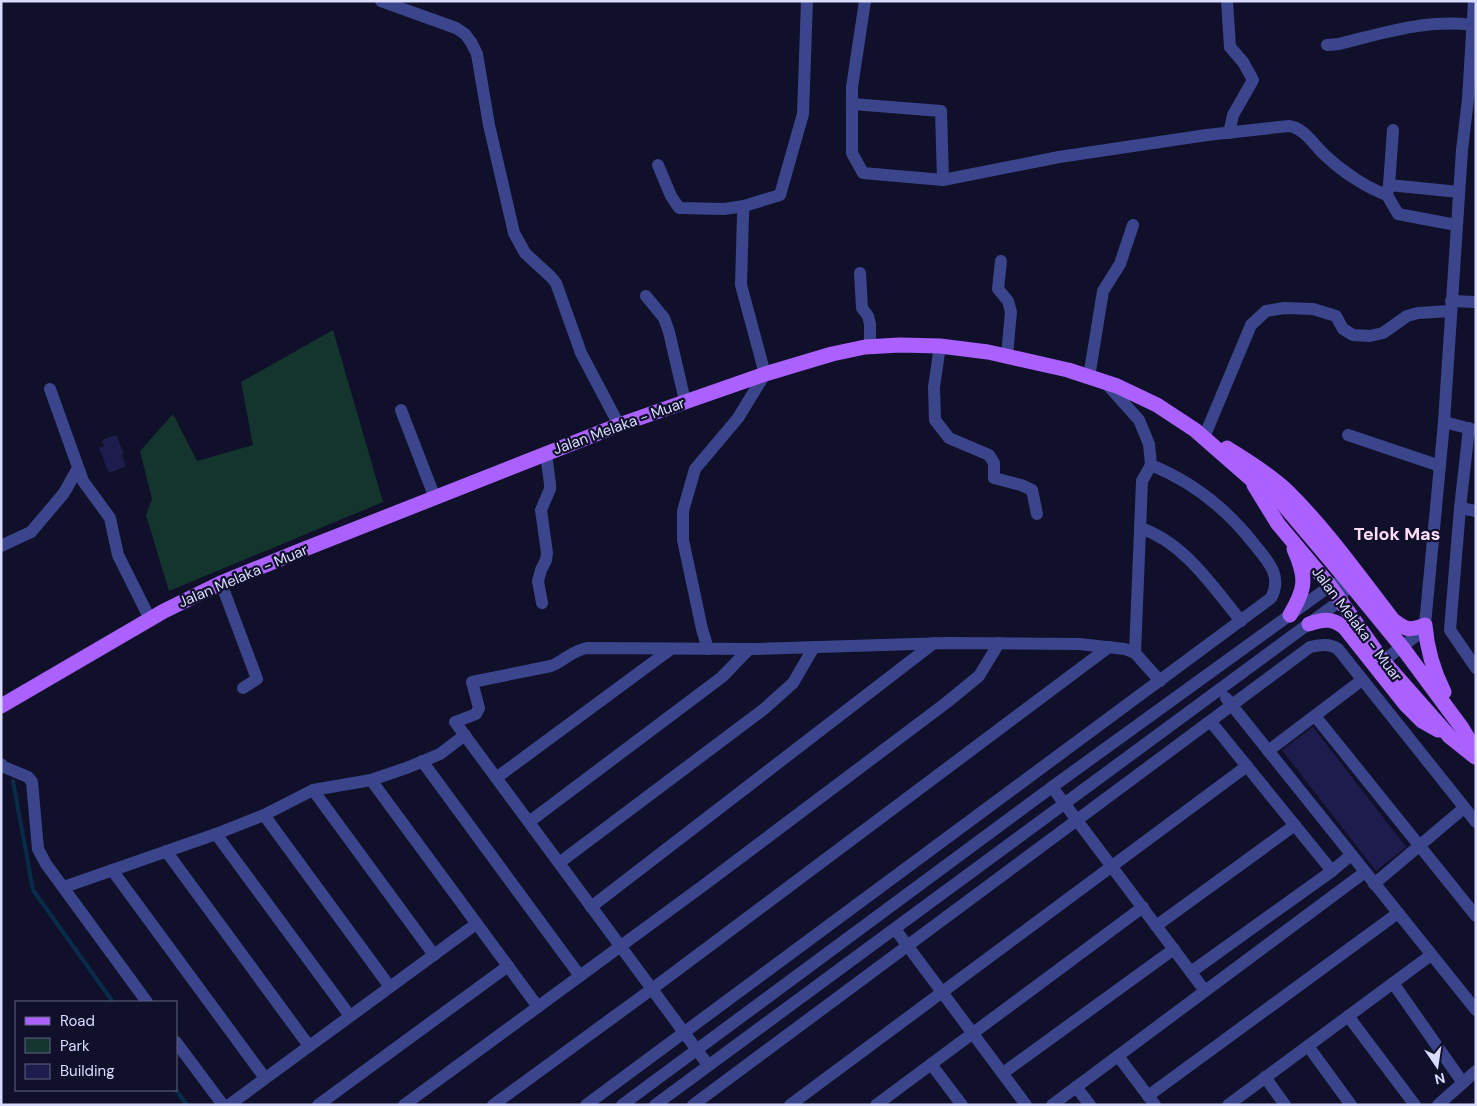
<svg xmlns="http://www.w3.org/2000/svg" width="1477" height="1106" viewBox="0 0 1477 1106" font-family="'DM Sans',sans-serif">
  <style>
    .green { fill: #13352e }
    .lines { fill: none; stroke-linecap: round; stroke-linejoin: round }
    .stream { stroke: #092c4b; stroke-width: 4 }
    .building { fill: #1e1c4c }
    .minor { stroke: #3a458b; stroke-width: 12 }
    .major { stroke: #aa61ff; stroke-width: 15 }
    .labels { text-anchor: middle; stroke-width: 4.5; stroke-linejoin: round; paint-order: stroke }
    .street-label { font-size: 15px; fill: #dadcff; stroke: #10102b }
    .quarter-label { font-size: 18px; font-weight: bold; fill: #ffdcf8; stroke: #10102b }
  </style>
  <rect width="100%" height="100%" fill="#10102b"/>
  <path class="green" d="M333,330l50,172 -214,89 -23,-76 6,-16 -12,-48 33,-37 24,47 56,-16 -12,-63z"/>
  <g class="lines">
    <g class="stream">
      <path d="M13,781l20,109 80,112"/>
      <path d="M176,1090l11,15"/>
    </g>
  </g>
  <g class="building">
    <path d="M116,435l8,19 -2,1 4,11 -17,7 -10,-25 5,-2 -2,-6z"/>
    <path d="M1313,727l93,120 -30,24 -94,-121z"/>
  </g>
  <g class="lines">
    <g class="minor">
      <path d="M381,1l75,27 9,6 6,8 6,12 12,71 25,108 11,20 26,24 5,6 25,70 38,72"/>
      <path d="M865,1l-13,86v66l11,20 80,7 116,-23 148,-22 82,-9c16,2 26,21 38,31 16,15 40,31 60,38"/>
      <path d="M1227,1l3,46 13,15 10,18 -20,35 -4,18"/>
      <path d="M1327,45l12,-1c44,-11 87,-25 133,-19"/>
      <path d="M852,104l89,7 2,69"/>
      <path d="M658,165l13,31 8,12 45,1 20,-3"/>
      <path d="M1389,185l4,-55"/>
      <path d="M1456,225l-58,-11 -11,-19 2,-10 70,7"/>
      <path d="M1001,261l-3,28 10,12 3,11 -4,43"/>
      <path d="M860,273l2,35 6,8 2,8v23"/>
      <path d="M646,296l18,22 5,14 16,69"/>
      <path d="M1451,301l25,1"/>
      <path d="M940,346l-6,41 1,33 14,18 40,17 5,8v15l27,7 11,5 5,24"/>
      <path d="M1089,377l14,-86 17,-27 13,-39"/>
      <path d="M50,389l33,92 27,37 8,37 32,64"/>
      <path d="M401,410l34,88"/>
      <path d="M1444,422l31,8"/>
      <path d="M1469,428l-9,80 -10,122 26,38"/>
      <path d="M1205,435l46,-110 15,-14 18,-3 29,1 23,7 7,13 10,6 17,1 13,-3 24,-17 11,-3 32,-2"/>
      <path d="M1348,435l92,31"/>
      <path d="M1460,508l16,3"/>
      <path d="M1140,528c44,14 73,59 101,93"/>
      <path d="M1,546l30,-14 33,-39 14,-25"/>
      <path d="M221,583l36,96 -14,9"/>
      <path d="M542,603l-4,-22 3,-11 5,-10 1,-7 -6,-43 9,-21v-5l-4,-30"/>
      <path d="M708,649l-6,-20 -19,-89v-29l12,-42 43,-51 27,-44 -24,-89 2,-70 1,-9 36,-11 23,-81 4,-113"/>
      <path d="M1135,653l7,-172 9,-16"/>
      <path d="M1383,661l33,-25 9,-11 19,-203 18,-272 6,-51 6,-98"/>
      <path d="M1226,698l250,312"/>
      <path d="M1315,716l161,200"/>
      <path d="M1211,722l121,149"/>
      <path d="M1268,751l94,-71"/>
      <path d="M422,761l158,215"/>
      <path d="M1,764l3,3 24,10 4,5 6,67 8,15 101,138"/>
      <path d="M496,778l175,-129"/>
      <path d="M371,780l167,227"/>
      <path d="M1052,787l153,204"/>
      <path d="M313,790l121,165"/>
      <path d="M264,815l126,172"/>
      <path d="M529,822l193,-145 27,-28"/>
      <path d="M216,834l134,182"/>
      <path d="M166,851l143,195"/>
      <path d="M559,863l205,-154 29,-26 21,-36"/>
      <path d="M112,870l153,208"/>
      <path d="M1374,884l90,-76"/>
      <path d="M64,887l152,-53 48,-19 49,-25 58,-10 38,-13 31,-13 25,-19"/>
      <path d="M591,907l343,-264"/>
      <path d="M1156,926l139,-101"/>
      <path d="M895,929l131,176"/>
      <path d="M1191,972l141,-101 19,-16"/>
      <path d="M1393,983l70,100"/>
      <path d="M1348,1016l67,89"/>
      <path d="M176,1042l47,63"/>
      <path d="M1308,1046l43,59"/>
      <path d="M1118,1056l37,49"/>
      <path d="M931,1064l31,41"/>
      <path d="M708,1065l-253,-343 21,-8 3,-6 -7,-26 79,-16c15,-6 18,-14 36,-18l170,1 189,-6 133,1 46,5 10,4 25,28"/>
      <path d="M1003,1073l171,-124"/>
      <path d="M1265,1077l20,28"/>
      <path d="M1076,1087l14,18"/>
      <path d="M1148,1096l250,-183"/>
      <path d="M229,1105l247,-181"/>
      <path d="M318,1105l190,-139"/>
      <path d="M404,1105l300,-220 242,-182 33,-27 20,-33"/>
      <path d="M493,1105l159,-116 457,-342"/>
      <path d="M586,1105l685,-507c12,-22 -3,-37 -17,-54 -28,-36 -61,-62 -103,-79l-2,-21 -10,-24 -34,-38"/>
      <path d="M622,1105l430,-318 278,-201 17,-6"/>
      <path d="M655,1105l686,-505 6,-20"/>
      <path d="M693,1105l617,-458c10,-2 19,-4 28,2l138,173"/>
      <path d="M790,1105l457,-339"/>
      <path d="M876,1105l267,-198"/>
      <path d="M1052,1105l313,-233"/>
      <path d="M1228,1105l203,-150"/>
      <path d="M1438,1105l38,-34"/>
    </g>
    <g class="major">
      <path d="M1227,448c20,13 41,25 59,42 40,39 73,86 107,130 13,10 16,11 32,5 2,25 8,45 19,67"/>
      <path d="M1254,485l24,39 52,62 53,75 67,76 25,20"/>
      <path d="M1290,615c16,-27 17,-37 4,-66"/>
      <path d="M1309,624c15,-5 24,-6 36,4l61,77 16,16 16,9"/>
      <path d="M1,706l163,-95 57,-28 76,-31 322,-127 146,-51 67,-20 33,-7 35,-2 40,1 48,6 80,18 49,16 40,19 38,25 56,49 26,18 70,83 55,67 60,81 14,24"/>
    </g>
  </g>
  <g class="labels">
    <g class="street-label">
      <text transform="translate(619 426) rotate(-20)" y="5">Jalan Melaka - Muar</text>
      <text transform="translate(243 576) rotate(-23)" y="5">Jalan Melaka - Muar</text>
      <text transform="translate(1357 624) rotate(53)" y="5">Jalan Melaka - Muar</text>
    </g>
    <g class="quarter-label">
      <text x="1397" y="540">Telok Mas</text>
    </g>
  </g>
  <rect width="1477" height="1106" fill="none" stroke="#dadcff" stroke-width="5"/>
  <rect x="15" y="1001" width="162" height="90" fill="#10102b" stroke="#616280"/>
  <rect x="25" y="1017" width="25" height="8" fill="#aa61ff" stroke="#616280"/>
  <text x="60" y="1026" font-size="15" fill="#dadcff">Road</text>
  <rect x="25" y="1038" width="25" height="15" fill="#13352e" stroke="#616280"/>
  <text x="60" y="1051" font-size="15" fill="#dadcff">Park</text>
  <rect x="25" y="1064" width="25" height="15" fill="#1e1c4c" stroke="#616280"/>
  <text x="60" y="1076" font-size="15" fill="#dadcff">Building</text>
  <g transform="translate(1437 1066) rotate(167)" stroke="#10102b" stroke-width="4" paint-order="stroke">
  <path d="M0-4L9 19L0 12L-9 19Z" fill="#dadcff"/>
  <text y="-8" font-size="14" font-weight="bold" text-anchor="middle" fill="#dadcff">N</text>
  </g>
</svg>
